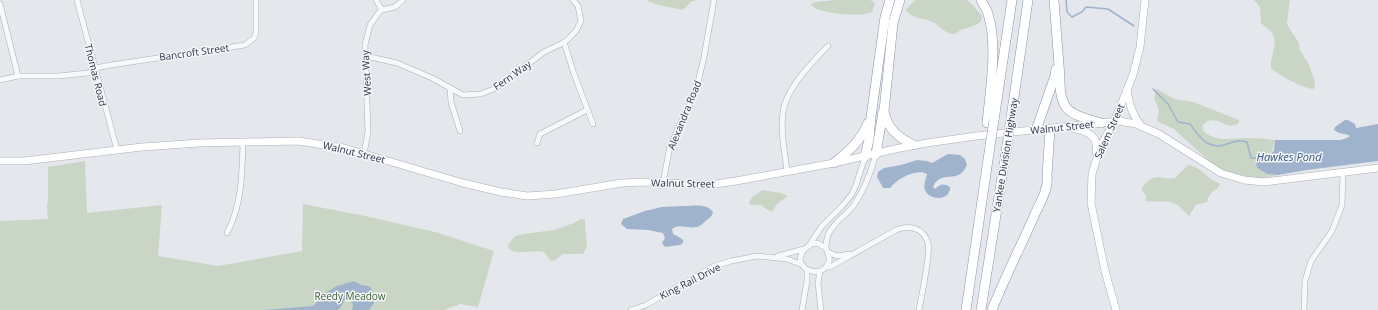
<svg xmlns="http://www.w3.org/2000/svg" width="1378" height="310" viewBox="0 0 1378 310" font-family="'Open Sans',sans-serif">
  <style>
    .green { fill: #c9d6c5 }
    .water { fill: #9fb4cc }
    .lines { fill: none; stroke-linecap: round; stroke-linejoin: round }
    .stream { stroke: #9fb4cc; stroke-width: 1.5 }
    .minor-casing { stroke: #a9aeb7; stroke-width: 6 }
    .secondary-casing { stroke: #a9aeb7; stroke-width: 8 }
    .motorway-casing { stroke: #8b94a3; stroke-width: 10 }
    .minor { stroke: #f7f8fa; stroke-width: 5 }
    .secondary { stroke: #fff; stroke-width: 7 }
    .motorway { stroke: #fff; stroke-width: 9 }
    .motorway-bridge-casing { stroke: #8b94a3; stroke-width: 10; stroke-linecap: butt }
    .motorway-bridge { stroke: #fff; stroke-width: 9 }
    .labels { text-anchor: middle; stroke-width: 3; stroke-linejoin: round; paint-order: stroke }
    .street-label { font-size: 10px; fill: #2b3445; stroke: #f4f6f9 }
    .park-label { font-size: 10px; fill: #3f6138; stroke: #f4f6f9 }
    .water-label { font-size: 11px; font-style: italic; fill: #34527a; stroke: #f4f6f9 }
  </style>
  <rect width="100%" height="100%" fill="#e4e7ec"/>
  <g class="green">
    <path d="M646,0h53l-7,1 -9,9 -25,-5z"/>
    <path d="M836,0h34l5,3 -3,9c-12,6 -46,1 -58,-4l-3,-4 5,-2z"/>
    <path d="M916,0h51c16,15 25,22 -4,29 -4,1 -6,5 -10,5 -7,0 -13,-8 -19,-11 -10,-6 -21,-3 -28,-13l2,-3z"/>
    <path d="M1254,0h36l-3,23 2,5 10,15 1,7 9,15 6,17 -1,7c-10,0 -36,-14 -43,-21 -1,-10 7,-25 2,-33 -2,-5 -8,-8 -12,-12l-1,-16z"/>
    <path d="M1157,89l17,10 19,3 46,18v3c-13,10 -23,-12 -36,2v6c14,12 30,7 46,7 9,0 17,1 26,2l-4,15 -4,2 -9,1 -2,6 1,4 10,6 11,1 -17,3 -30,-2 -19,-12 -38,-35 -15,-7 -2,-2 2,-9 -5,-13 1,-2v-5z"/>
    <path d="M85,161l2,52 75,-8 -4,51 60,10 84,-15 1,-47 62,12 70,16 59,19 -16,56 -18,-3 -16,6h-444v-89l48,-2 -1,-14 1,-4v-34z"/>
    <path d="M1188,165c11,0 20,15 31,18l1,2c-7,9 -8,3 -13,17l-11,3 -7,11c-4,-4 -9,-10 -15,-13 -9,-4 -19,0 -28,-2l-1,-2 2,-2 -5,-6c0,-5 2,-5 5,-9 8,-9 16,-2 28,-4z"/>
    <path d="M763,190c9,2 18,2 25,6l-11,8 -4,7 -5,-1 -7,-5h-11l-1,-3 4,-6z"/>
    <path d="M581,219l4,1v3l2,23 -4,8h-20l-8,6 -4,1 -7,-9c-11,-3 -25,4 -35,-3l-1,-4 7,-9 9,-2 30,-4 20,-7z"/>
  </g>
  <g class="water">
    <path d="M1345,120h3l7,4 1,4 22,-4v37l-71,9 -29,5 -11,-1 -10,-6 -1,-5 1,-4 13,-3 4,-6 1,-10h66l8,-3v-2l-10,-2 -5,-3 1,-3z"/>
    <path d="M948,154l12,1 5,4 2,6c-9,21 -26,3 -34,22l2,2c5,-5 9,-6 15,-2 1,14 -21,14 -25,3 -2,-5 1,-11 2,-16 -11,-6 -30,5 -37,14h-7l-6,-11 1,-5 6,-4 17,-3 16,-5 10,1 5,2z"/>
    <path d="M684,206c9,0 23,-3 29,6 -1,4 -2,5 -5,7 -4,3 -7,7 -11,8 -9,2 -18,-4 -25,2l1,5 6,3 4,3v3l-3,2 -15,2 -3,-4 3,-5 -2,-5 -15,-3 -21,-1 -6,-5 2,-5 22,-8 17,-4z"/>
    <path d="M354,281l7,4 8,1c8,9 3,8 5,17l-5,7h-17l1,-5 -5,-9c-4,2 -5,10 -10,14h-74l49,-4 14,-14 10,-6z"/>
  </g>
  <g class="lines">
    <g class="stream">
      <path d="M1066,0l1,12 5,5 10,-5 4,-5 22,2 26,17"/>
      <path d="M1153,89l15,15 10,18 12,2c4,5 10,15 17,19 17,9 23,-6 40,-1l4,16h7"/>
    </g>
    <defs>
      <g id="minor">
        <path d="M77,0l40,150"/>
        <path d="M0,4l18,72"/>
        <path d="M382,10l13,-3 8,-7"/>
        <path d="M564,42l10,32 19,50"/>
        <path d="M366,56l31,7 35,15 31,17 18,-1 15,-6 48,-36 21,-10 11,-11 5,-10 -3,-15 -5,-6"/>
        <path d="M0,80l18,-4h40l30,-3 7,-5 16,-3 134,-20 9,-7 2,-5v-33"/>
        <path d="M450,88l1,14 9,29"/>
        <path d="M537,143l3,-9 47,-24"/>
        <path d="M364,154l4,-22 -3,-87 5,-20 10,-14 2,-1 -6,-10"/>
        <path d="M787,172c-2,-20 -7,-40 -4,-60 3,-23 29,-50 45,-66"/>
        <path d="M663,183l7,-37 26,-55 8,-34 10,-57"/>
        <path d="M227,233c15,-28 15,-59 16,-90"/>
        <path d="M810,244l12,-18 21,-21 9,-11 4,-9 9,-28"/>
        <path d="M826,248l-9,-5c-16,2 -24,21 -8,27 6,3 13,2 17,-3 7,-9 1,-12 0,-20 0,-3 1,-9 2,-12 5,-13 18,-19 26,-30 11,-16 17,-33 22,-51"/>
        <path d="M828,252l9,4 12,-2"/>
        <path d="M778,256l26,-7"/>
        <path d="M826,267h4l66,-37c13,-5 27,-3 32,13 3,10 -7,55 -9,67"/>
        <path d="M820,271l-2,12 3,27"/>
        <path d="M631,310l15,-5 66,-38 19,-6 26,-5 30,3 16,6"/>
        <path d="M802,310l5,-29v-11"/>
        <path d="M1304,310l1,-29 6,-20 21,-30 10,-26 1,-32"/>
      </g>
      <g id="secondary">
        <path d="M1127,90c2,14 5,24 14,36"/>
        <path d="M1075,129c13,2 24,8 21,22"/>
        <path d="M0,161h24l118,-14 58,-4 98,-2 46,7 119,35 38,9 26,4 29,-2 66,-11 23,-1 64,3 27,-4 98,-18 61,-14 32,-6 49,-7 143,-15 17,3 23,10 62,39 23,7 20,2 114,-14"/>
        <path d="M1116,310l-11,-39 -14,-68 1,-29 8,-27 14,-25 19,-47 7,-28 5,-47"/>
      </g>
      <g id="motorway">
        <path d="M900,0l-7,23 -9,88c3,18 15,27 30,34"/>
        <path d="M981,0c2,4 6,9 7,14 10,30 2,77 -1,109"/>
        <path d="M1054,0l6,78c-1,35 11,36 41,45"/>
        <path d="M1011,118l17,-118"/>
        <path d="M994,120l18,-120"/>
        <path d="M1036,130l19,-54 1,-7"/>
        <path d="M876,154l7,-42"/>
        <path d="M865,157l4,-18 2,-22 14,-100 5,-17"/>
        <path d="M834,163c14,-11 27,-22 34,-40"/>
        <path d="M966,310l24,-164"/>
        <path d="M981,310l26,-165"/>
        <path d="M992,310c13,-33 29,-64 43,-96 5,-11 14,-26 12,-38l3,-47"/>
      </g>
    </defs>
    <use href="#minor" class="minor-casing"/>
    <use href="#secondary" class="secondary-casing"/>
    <use href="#motorway" class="motorway-casing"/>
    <use href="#minor" class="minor"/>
    <use href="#secondary" class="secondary"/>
    <use href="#motorway" class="motorway"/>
    <defs>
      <g id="motorway-bridge">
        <path d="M1007,145l4,-27"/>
        <path d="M990,146l4,-26"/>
      </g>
    </defs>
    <use href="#motorway-bridge" class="motorway-bridge-casing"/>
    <use href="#motorway-bridge" class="motorway-bridge"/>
  </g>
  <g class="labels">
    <g class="street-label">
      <text transform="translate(194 52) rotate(-8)" y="4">Bancroft Street</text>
      <text transform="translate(366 73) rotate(-93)" y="4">West Way</text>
      <text transform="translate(96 75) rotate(76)" y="4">Thomas Road</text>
      <text transform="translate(512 75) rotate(-35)" y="4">Fern Way</text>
      <text transform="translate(684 115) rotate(-68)" y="4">Alexandra Road</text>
      <text transform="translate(1062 127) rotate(-6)" y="4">Walnut Street</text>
      <text transform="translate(1109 131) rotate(-66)" y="4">Salem Street</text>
      <text transform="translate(354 152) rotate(14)" y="4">Walnut Street</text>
      <text transform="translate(1005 155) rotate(-81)" y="4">Yankee Division Highway</text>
      <text transform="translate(683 183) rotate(1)" y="4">Walnut Street</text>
      <text transform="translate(690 281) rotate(-27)" y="4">King Rail Drive</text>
    </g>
    <g class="park-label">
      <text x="350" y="300">Reedy Meadow</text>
    </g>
    <g class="water-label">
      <text x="1289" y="161">Hawkes Pond</text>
    </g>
  </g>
</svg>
